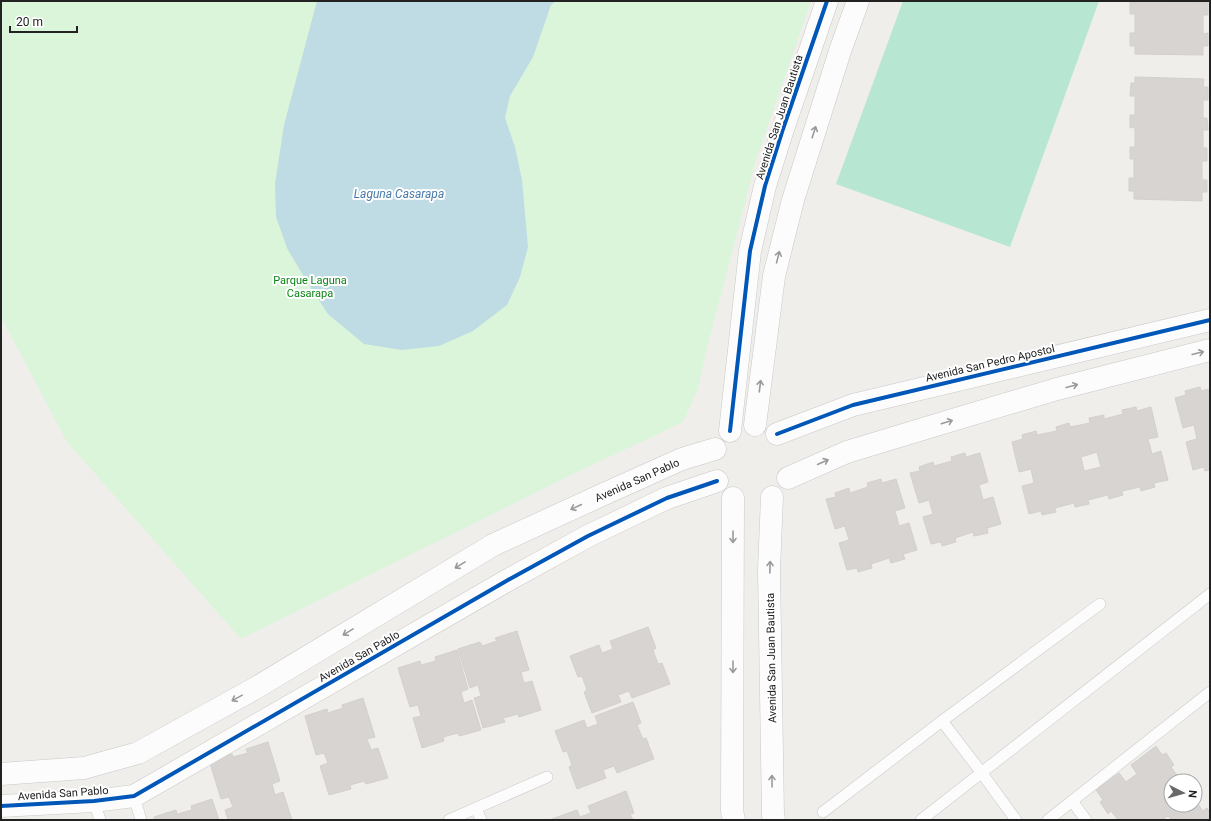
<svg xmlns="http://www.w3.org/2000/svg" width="1211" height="821" viewBox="0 0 1211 821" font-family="Roboto,sans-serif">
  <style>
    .park { fill: #daf5da }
    .pitch { fill: #b7e6d2 }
    .water { fill: #bfdbe3 }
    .building { fill: #d7d4d2; stroke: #d3d0cc; fill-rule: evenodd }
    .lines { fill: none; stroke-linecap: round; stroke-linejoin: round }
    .lane-casing { stroke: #c9c8c7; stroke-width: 12 }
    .street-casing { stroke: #c9c8c7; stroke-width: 23 }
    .lane { stroke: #fdfcfc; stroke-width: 11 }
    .street { stroke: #fdfcfc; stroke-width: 22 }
    .cycleway-casing { stroke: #fff; stroke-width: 6 }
    .cycleway { stroke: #0057b8; stroke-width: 4 }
    .oneway { stroke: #9a9a9a }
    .labels { text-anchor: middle; stroke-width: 4; stroke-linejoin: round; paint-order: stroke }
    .street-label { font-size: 11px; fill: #222; stroke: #fff }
    .park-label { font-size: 11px; fill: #0c8416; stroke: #fff }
    .water-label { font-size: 12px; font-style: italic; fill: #4a7aab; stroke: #fff }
  </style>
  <rect width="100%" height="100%" fill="#f0eeeb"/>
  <path class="park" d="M1,1h810l-55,159 -51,196 -7,33 -15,33 -116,55 -326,162 -174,-197 -66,-125z"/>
  <path class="pitch" d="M903,1h196l-89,246 -174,-63z"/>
  <path class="water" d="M317,1h239l-5,4 -18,52 -23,39 -5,22 10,29 7,33 6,67 -8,30 -13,28 -34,26 -34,15 -37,4 -38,-6 -36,-30 -24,-37 -17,-29 -11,-31 -1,-33 9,-59z"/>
  <g class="building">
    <path d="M1135,1l73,1v13h-5v19l5,-1v13h-5v9l-68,-1v-8h-5v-13h5v-19h-5v-12z"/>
    <path d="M1135,77l69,2 -1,8h5v13h-5v18h4l1,12h-5v18h4v13h-5v19h5v12h-5v9l-68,-2v-8h-5v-13h5v-19h-4v-12h5v-20l-5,1v-13h5v-19h-5l1,-13h4z"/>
    <path d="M1200,387l1,4 9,-2v81l-5,1 -1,-4 -11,3 -7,-28 11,-3 -3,-14 -11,3 -8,-30 11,-3 -1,-4z"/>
    <path d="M1136,407l1,4 14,-4 7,30 -10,2 4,15 9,-3 7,29 -14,3 1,4 -14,4 -1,-4 -18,4 1,4 -14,4 -1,-4 -20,5 1,4 -14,3 -1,-4 -19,5 1,4 -14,3 -1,-4 -12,3 -7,-28 12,-3 -3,-14 -12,3 -7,-30 11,-3 -1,-4 14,-4 1,4 20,-4 -1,-4 13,-4 1,4 20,-4 -1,-5 15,-3v4l19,-5 -1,-4zM1097,452l4,15 -17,4 -3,-14z"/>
    <path d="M965,453l1,4 14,-4 8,29 -9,3 4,15 10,-3 8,27 -14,4 1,5 -14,3 -1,-4 -18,6 1,4 -14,4 -1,-4 -10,2 -8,-27 10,-3 -4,-14 -10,3 -9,-30 10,-2 -1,-4 14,-5 1,4 18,-5 -1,-4z"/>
    <path d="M881,479l1,4 14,-4 9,29 -10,3 4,15 10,-3 8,27 -14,4 2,5 -14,4 -2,-5 -18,6 1,4 -14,4 -1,-4 -10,2 -8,-27 10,-3 -4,-14 -10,3 -9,-30 10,-2 -1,-4 14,-5 1,5 18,-6 -1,-4z"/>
    <path d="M648,627l8,21 -3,2 5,14 4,-1 8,21 -38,14 -3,-7 -11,4 3,7 -29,11 -8,-21 3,-2 -5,-14 -4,1 -8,-21 29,-11 3,8 11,-4 -3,-8z"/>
    <path d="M517,631l12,39 -8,2 3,11 8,-2 9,29 -22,7 -1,-3 -15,4 2,4 -22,6 -9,-30 7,-2 -3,-11 -8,3 -12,-39 22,-7 2,4 15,-5 -2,-3z"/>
    <path d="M457,650l11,39 -7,3 3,11 8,-3 9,30 -22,6 -1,-3 -15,4 1,4 -22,7 -9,-30 8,-2 -3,-11 -8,2 -12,-39 22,-7 1,4 15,-4 -1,-4z"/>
    <path d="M363,698l12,39 -8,2 4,11 7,-2 10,30 -22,6 -2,-3 -14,4 1,4 -22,6 -9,-29 8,-3 -4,-10 -8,2 -11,-39 22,-7 1,4 15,-5 -1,-3z"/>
    <path d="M633,702l8,21 -4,2 6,14 3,-1 8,21 -37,14 -3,-7 -11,4 3,8 -29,11 -8,-22 3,-2 -5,-14 -4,1 -8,-21 29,-11 3,8 11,-4 -3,-8z"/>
    <path d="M268,742l12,39 -8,3 3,11 8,-3 9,28h-64l-3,-10 8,-3 -4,-10 -8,2 -12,-39 23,-6 1,3 15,-4 -2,-4z"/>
    <path d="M1156,746l6,9 4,-2 8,12 -3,2 10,14h-10v24h24v-5l8,11 4,-3 3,5v7h-38l-4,-4 -6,4h-44l-7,-9 -3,3 -8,-12 3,-2 -7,-10 23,-17 7,9 11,-8 -6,-9z"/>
    <path d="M626,791l8,22 -4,1 3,6h-84l28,-10 3,7 11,-4 -3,-7z"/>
    <path d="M212,799l7,21h-65v-3l22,-7 1,4 15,-4 -1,-4z"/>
  </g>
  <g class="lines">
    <defs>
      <g id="lane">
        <path d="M942,721l39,51 35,48"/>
        <path d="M134,796l7,24"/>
        <path d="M94,801l6,19"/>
        <path d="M1072,801l14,19"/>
        <path d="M476,808l5,12"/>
        <path d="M823,812l119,-91 158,-117"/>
        <path d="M449,820l98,-43"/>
        <path d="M921,820l289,-226"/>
        <path d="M1048,820l162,-128"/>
      </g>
      <g id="street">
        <path d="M755,425l19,-149 19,-76 47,-149 18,-50"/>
        <path d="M730,431l20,-180 15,-65 18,-57 44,-128"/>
        <path d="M777,434l76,-29 357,-85"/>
        <path d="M788,478l59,-26 99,-30 111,-33 153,-39"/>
        <path d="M772,497l-3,73 4,245 1,5"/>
        <path d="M733,498l-1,313 2,9"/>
        <path d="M1,774l83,-6 54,-15 116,-64 239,-144 111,-51 78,-35 33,-10"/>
        <path d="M1,806l93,-5 40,-5 374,-216 80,-44 79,-38 50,-17"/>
      </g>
    </defs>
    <use href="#lane" class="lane-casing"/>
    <use href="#street" class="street-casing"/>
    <use href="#lane" class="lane"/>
    <use href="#street" class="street"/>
    <defs>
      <g id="cycleway">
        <path d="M730,431l20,-180 15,-65 18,-57 44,-128"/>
        <path d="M777,434l76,-29 357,-85"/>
        <path d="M1,806l93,-5 40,-5 374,-216 80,-44 79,-38 50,-17"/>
      </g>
    </defs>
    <use href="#cycleway" class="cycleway-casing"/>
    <use href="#cycleway" class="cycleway"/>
  </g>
  <defs><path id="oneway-shaft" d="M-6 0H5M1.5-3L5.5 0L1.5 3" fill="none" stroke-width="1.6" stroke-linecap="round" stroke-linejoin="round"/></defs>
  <g class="oneway">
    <use href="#oneway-shaft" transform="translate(814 132) rotate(-72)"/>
    <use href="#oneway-shaft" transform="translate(778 257) rotate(-76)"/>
    <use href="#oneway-shaft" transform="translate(1198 353) rotate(-14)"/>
    <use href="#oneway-shaft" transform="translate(760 386) rotate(-83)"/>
    <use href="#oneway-shaft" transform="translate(1072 386) rotate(-15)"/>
    <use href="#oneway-shaft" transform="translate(947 422) rotate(-17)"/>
    <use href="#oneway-shaft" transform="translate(823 462) rotate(-24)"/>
    <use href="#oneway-shaft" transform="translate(576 507) rotate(155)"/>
    <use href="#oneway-shaft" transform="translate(733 537) rotate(90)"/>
    <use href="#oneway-shaft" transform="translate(460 565) rotate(149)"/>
    <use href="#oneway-shaft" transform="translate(770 567) rotate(-89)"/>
    <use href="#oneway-shaft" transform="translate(348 632) rotate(149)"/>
    <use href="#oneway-shaft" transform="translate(733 667) rotate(90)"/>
    <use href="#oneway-shaft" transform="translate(237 698) rotate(151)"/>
    <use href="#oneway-shaft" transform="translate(772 781) rotate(-91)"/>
  </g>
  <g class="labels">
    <g class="street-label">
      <text transform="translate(779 117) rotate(-72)" y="4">Avenida San Juan Bautista</text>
      <text transform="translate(990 363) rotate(-13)" y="4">Avenida San Pedro Apostol</text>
      <text transform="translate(637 480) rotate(-24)" y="4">Avenida San Pablo</text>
      <text transform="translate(359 656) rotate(-30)" y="4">Avenida San Pablo</text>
      <text transform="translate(771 658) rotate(-91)" y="4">Avenida San Juan Bautista</text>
      <text transform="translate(63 793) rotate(-4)" y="4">Avenida San Pablo</text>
    </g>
    <g class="park-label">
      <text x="310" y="284">Parque Laguna<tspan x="310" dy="13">Casarapa</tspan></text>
    </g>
    <g class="water-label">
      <text x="399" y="198">Laguna Casarapa</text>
    </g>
  </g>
  <rect width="1211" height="821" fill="none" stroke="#222222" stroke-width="4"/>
  <g transform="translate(1183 793) rotate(96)"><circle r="19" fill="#ffffff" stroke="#a7a7a7"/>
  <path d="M0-3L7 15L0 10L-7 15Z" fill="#6a6968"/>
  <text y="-6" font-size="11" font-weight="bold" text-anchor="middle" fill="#222222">N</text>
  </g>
  <path d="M10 26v6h67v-6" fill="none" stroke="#222222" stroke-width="2"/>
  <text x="16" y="26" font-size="12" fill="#222222" stroke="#ffffff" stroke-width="3" paint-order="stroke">20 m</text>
</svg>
